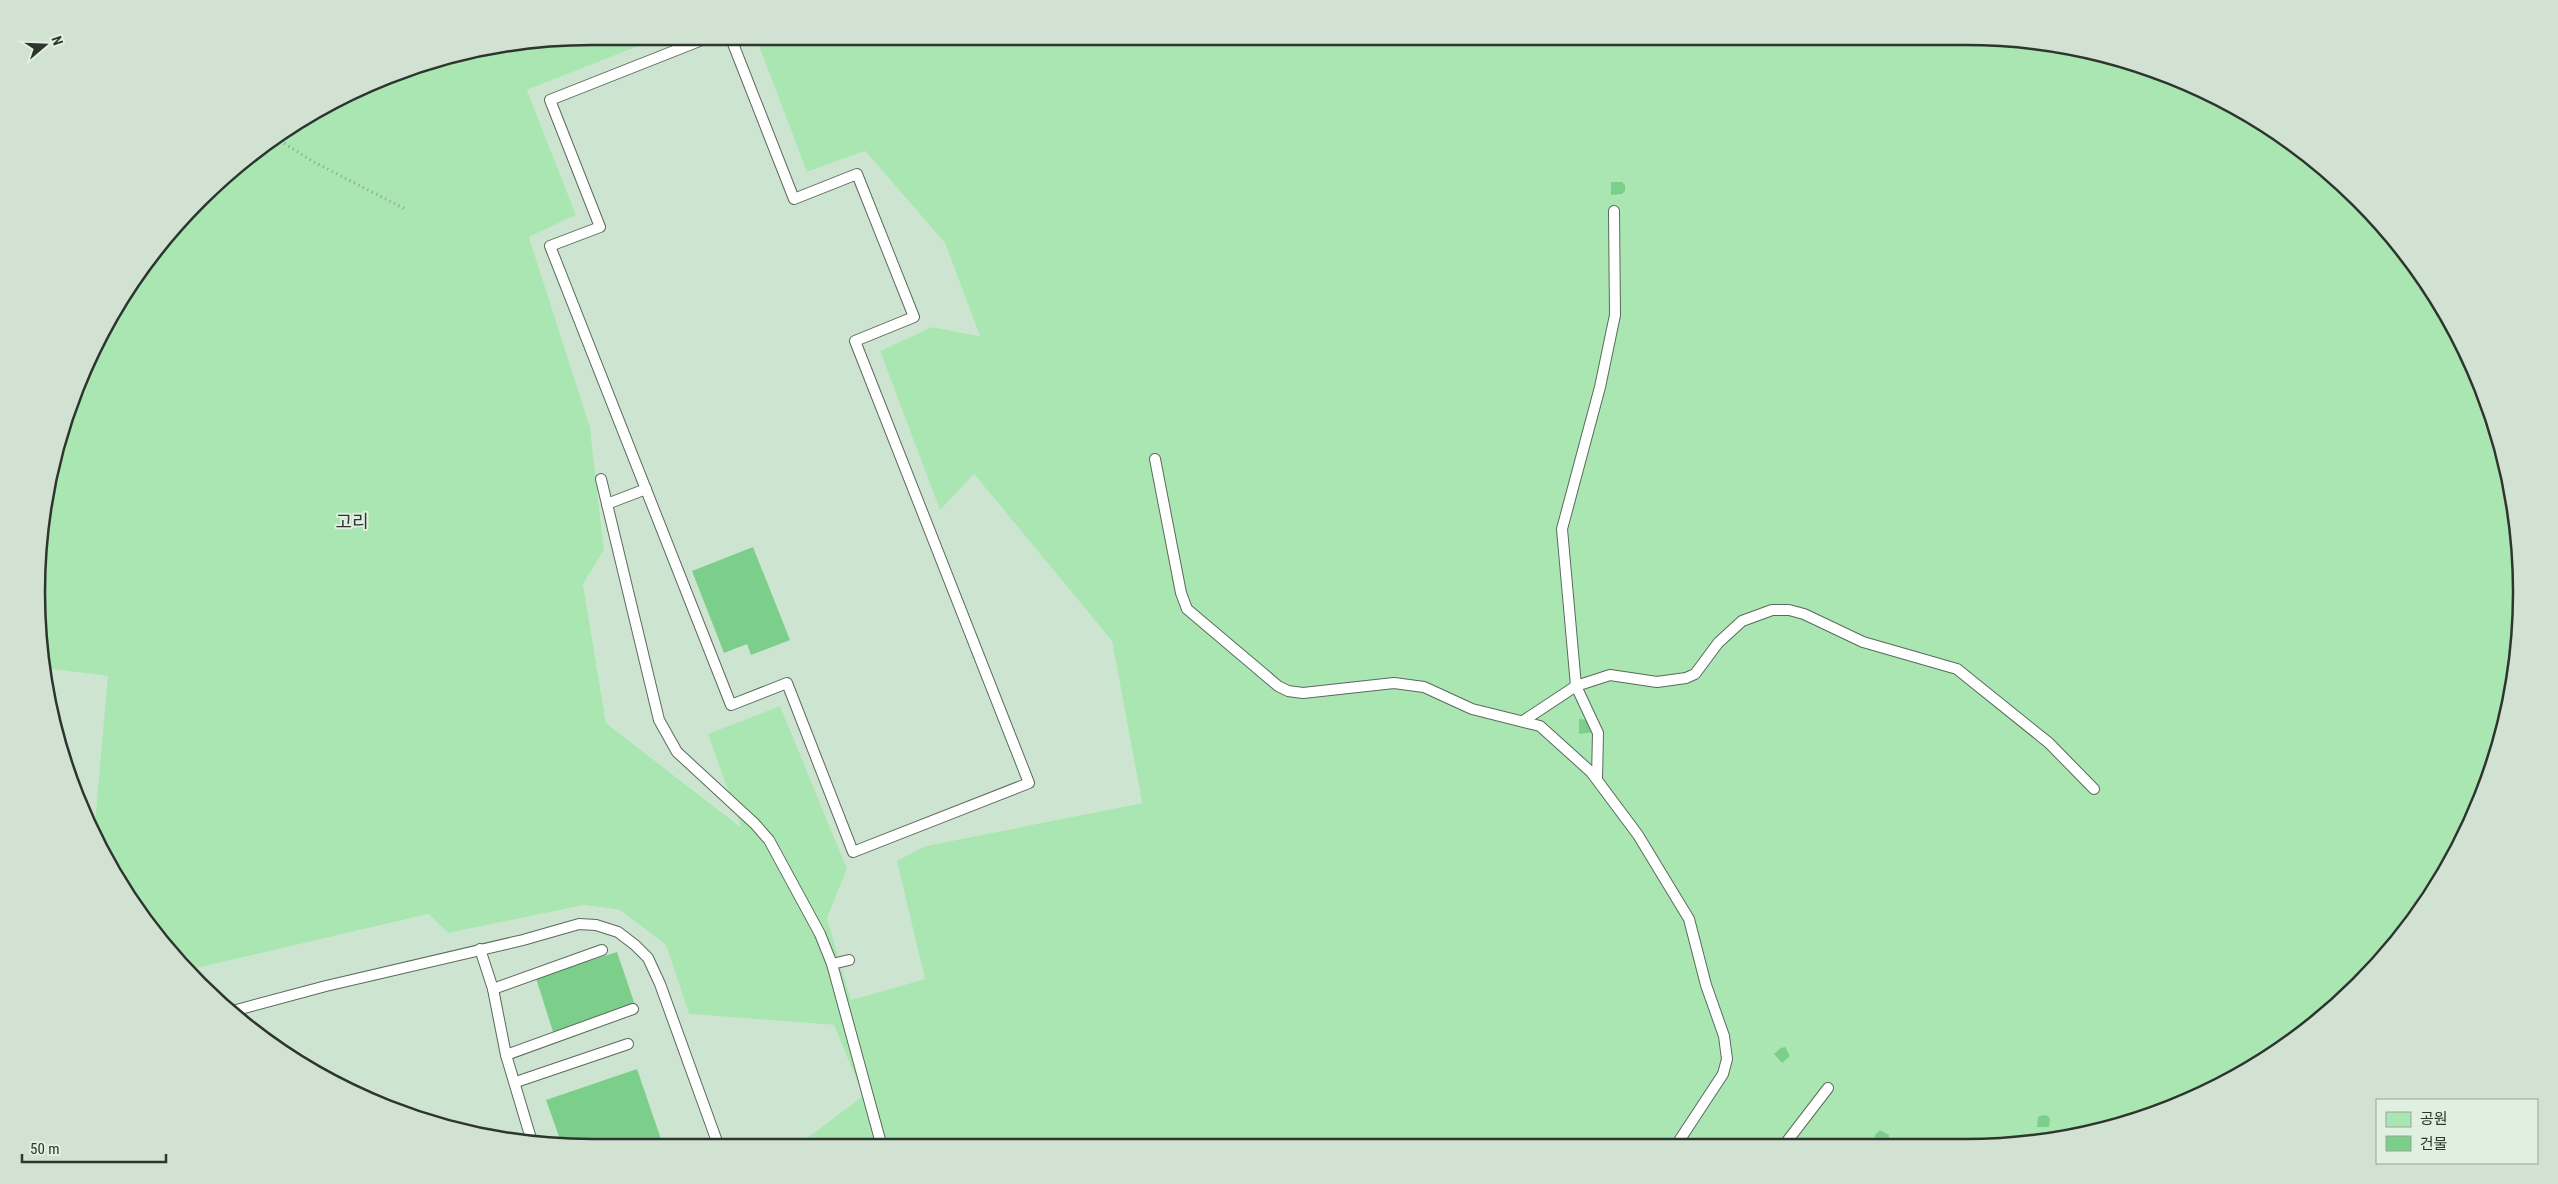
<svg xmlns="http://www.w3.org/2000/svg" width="2558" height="1184" viewBox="0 0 2558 1184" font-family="'Roboto Condensed','Noto Sans KR',sans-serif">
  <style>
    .built { fill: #cde5d0 }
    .green { fill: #aae6b2 }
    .building { fill: #7ccf8a }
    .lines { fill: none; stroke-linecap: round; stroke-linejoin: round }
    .service-casing { stroke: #5a6a5c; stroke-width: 12 }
    .path { stroke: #8f9b90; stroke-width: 3; stroke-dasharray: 1 4; stroke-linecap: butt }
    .service { stroke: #fff; stroke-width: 10 }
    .labels { text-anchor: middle; stroke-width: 4; stroke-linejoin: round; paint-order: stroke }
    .quarter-label { font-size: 18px; fill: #2e352f; stroke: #dff0e0 }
    .rim { fill: none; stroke: #2e352f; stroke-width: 2.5 }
  </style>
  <rect width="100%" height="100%" fill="#dff0e0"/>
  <g class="built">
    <path d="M664,36h91l52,136 58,-21 80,92 36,93 -49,-9 -52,24 60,158 34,-35 138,167 30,162 -216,43 -1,133 -74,21 -24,-82 20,-49 -105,-42 -136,-104 -23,-139 21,-34 -14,-123 -61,-190 47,-22 -49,-125z"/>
    <path d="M44,668l65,8 -15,157 -28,-62 -19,-71z"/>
    <path d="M584,905l36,5 46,35 23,69 145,11 29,71 -68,51 -203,1 -109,-11 -103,-31 -66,-33 -88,-63 -38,-40 242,-56 18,19z"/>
  </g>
  <path class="green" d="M592,36h72l-137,54 49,125 -47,22 61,190 14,123 -21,34 23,139 135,104 -33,-93 72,-28 67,163 -20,49 24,82 74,-21 -28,-118 29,-15 216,-43 -30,-162 -138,-167 -34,36 -60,-159 52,-24 48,9 -35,-93 -80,-92 -58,21 -52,-136h1211l108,11 104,31 97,52 84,69 69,84 51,96 32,104 11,109 -11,108 -31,104 -73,126 -102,103 -126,72 -140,38 -1244,4 68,-51 -29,-71 -145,-11 -23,-69 -46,-35 -36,-5 -136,28 -19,-19 -241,56 -37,-39 -40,-61 -17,-37 14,-157 -64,-8 -8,-76 11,-108 19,-71 45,-99 63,-88 52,-52 88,-63 99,-45 71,-19z"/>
  <g class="building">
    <path d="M1611,182h11l3,3v6l-3,3 -11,1z"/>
    <path d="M753,547l37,93 -39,15 -4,-11 -23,9 -32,-82z"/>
    <path d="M1579,719l10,1 4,12 -14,2z"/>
    <path d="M617,952l18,53 -82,27 -17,-54z"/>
    <path d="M1785,1047l5,9 -8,7 -8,-9 7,-6z"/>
    <path d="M637,1069l27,79h-72l-30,-3 -16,-45z"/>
    <path d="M2043,1115l5,1 2,3 -1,8h-12l1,-10z"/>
    <path d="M1880,1130l9,5 -1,8h-13v-8z"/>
  </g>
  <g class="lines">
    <defs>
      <g id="service">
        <path d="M712,36l-162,64 50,127 -50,19 181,459 56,-22 66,169 176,-69 -174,-442 59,-24 -57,-143 -63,25 -64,-163"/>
        <path d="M1614,211l1,104 -15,72 -38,142 14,157 34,-11 47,7 29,-4 9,-4 23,-31 24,-22 30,-11h17l15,4 59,28 94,27 92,74 45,46"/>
        <path d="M1155,459l26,134 6,16 91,77 10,5 15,2 91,-10 30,4 48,22 68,17 51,46 47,63 51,84 17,66 18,51 3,23 -4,15 -46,70"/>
        <path d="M601,479l58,241 18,32 78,72 14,16 51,94 12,30 50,183"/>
        <path d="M607,504l39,-15"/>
        <path d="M1523,721l53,-35 22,47 -1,46"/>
        <path d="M480,949l13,40 13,66 26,87"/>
        <path d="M832,964l17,-4"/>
        <path d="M493,989l109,-39"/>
        <path d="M229,1012l97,-26 197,-46 56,-16 17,1 22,7 17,13 13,13 12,26 59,163"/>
        <path d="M506,1055l127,-46"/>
        <path d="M516,1082l112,-38"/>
        <path d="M1785,1144l43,-56"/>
      </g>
    </defs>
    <use href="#service" class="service-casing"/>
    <path class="path" d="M276,138l36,23 93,48"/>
    <use href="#service" class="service"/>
  </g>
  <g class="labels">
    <g class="quarter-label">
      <text x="352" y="528">고리</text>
    </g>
  </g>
  <path d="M0 0H2558V1184H0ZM592 45H1966A547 547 0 0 1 2513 592V592A547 547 0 0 1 1966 1139H592A547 547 0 0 1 45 592V592A547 547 0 0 1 592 45Z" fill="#d1e1d2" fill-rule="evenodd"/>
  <path class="rim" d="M592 45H1966A547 547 0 0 1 2513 592V592A547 547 0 0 1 1966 1139H592A547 547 0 0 1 45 592V592A547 547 0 0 1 592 45Z"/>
  <rect x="2376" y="1099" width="162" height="65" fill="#dff0e0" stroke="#98a599"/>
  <rect x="2386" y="1112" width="25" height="15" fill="#aae6b2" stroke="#98a599"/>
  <text x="2420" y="1124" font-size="15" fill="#2e352f">공원</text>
  <rect x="2386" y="1136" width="25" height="15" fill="#7ccf8a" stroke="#98a599"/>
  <text x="2420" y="1149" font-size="15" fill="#2e352f">건물</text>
  <g transform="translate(45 45) rotate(71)" stroke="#dff0e0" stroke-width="4" paint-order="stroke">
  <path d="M0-4L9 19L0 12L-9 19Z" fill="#2e352f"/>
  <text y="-8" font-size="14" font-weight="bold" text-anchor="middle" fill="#2e352f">N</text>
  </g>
  <path d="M22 1154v8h144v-8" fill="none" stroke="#2e352f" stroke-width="2.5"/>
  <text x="30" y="1154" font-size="15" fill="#2e352f" stroke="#dff0e0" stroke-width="4" paint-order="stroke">50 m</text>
</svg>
